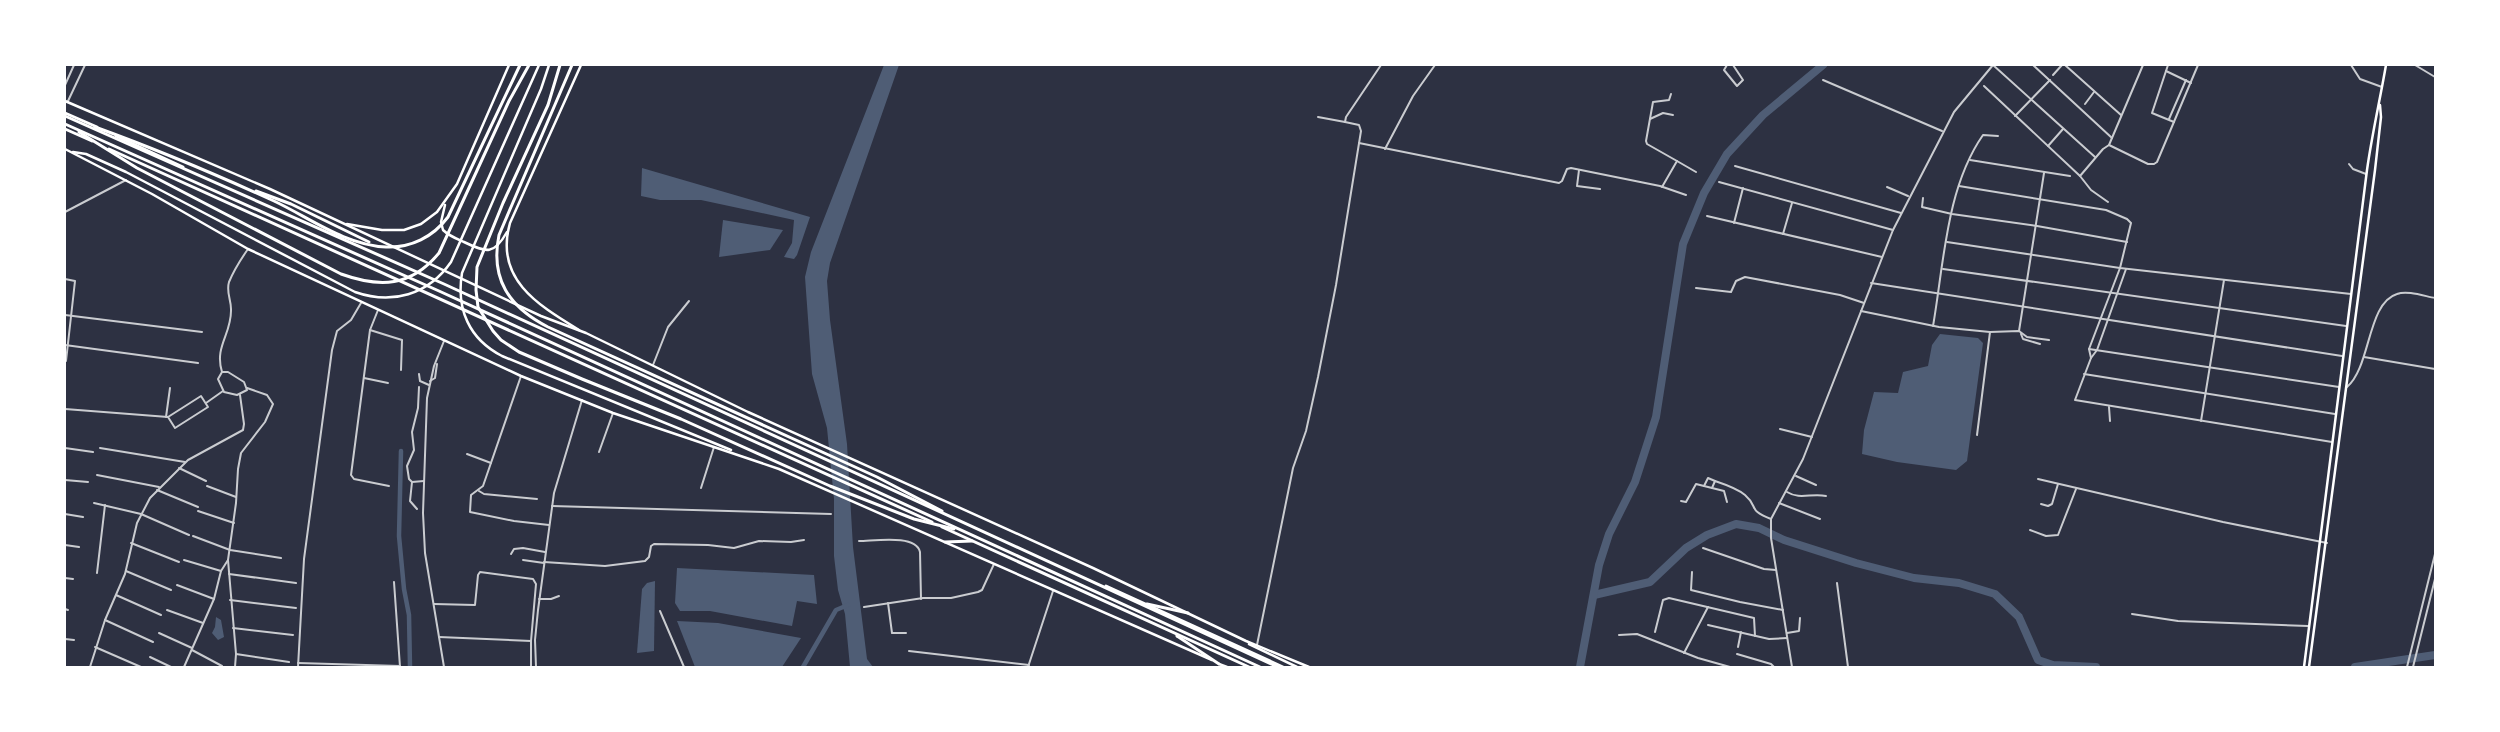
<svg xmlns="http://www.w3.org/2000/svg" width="2500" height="732" viewBox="0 0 2500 732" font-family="Cabin,sans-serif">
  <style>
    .water { fill: #4f5d75 }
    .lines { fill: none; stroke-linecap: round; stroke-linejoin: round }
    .canal { stroke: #4f5d75; stroke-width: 4.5 }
    .river { stroke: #4f5d75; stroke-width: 8 }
    .minor { stroke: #caccd0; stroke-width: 2 }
    .tertiary { stroke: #caccd0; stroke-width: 2 }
    .secondary { stroke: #fff; stroke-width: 2.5 }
    .trunk { stroke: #fff; stroke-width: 3 }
    .motorway { stroke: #fff; stroke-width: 3 }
  </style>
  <rect width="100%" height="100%" fill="#2d3142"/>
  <g class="water">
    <path d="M884,65h15l-69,198 -3,18 3,39 17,124 6,103 14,112 6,8h-23l-5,-53 -7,-24 -4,-34v-57l-7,-71 -15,-54 -7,-97 6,-25z"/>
    <path d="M642,168l168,49 -13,38 -3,4 -10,-2 8,-14 2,-23 -93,-20h-41l-19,-4z"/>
    <path d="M723,220l60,10 -13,20 -51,7z"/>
    <path d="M1940,334l38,4 5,5 -16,118 -11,9 -59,-8 -35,-8 2,-24 10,-38 24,1 5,-21 25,-6 4,-21z"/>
    <path d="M677,568l137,7 3,29 -20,-3 -5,25 -82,-15h-30l-5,-8z"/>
    <path d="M655,581l-1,70 -17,2 5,-64 5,-6z"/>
    <path d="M216,617l5,3 3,17 -6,3 -6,-7 3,-6z"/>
    <path d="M677,621l41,2 83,15 -19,29h-87z"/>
  </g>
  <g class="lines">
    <g class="canal">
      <path d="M401,451l-2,85 5,53 5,26 1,52"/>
      <path d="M803,667l33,-57 12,-5"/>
    </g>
    <g class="river">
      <path d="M1594,595l56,-13 36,-34 21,-13 29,-11 23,4 25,12 72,23 58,15 45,5 36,11 24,23 19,43 15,5 43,2"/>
      <path d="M1580,667l19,-102 10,-31 26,-52 21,-65 27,-173 21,-51 23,-39 36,-39 60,-50"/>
      <path d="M2355,667l80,-12"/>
    </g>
    <g class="minor">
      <path d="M1727,65l-3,5 13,16 6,-6 -10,-15"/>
      <path d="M1993,65l102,92"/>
      <path d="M2033,65l79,73"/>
      <path d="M2065,65l56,50"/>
      <path d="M2168,65l-16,48 22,9"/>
      <path d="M2351,65l9,14 22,8"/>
      <path d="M2415,65l20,12"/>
      <path d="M2166,71l25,12"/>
      <path d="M2053,75l9,-10"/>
      <path d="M1823,80l119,51"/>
      <path d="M65,85l9,-20"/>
      <path d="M1984,86l96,90 11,14 17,12"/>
      <path d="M68,101l17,-36"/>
      <path d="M2085,104l9,-12"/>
      <path d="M2015,116l35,-36"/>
      <path d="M1318,117l27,5"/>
      <path d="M1650,119l13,-6 10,2"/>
      <path d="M2169,119l17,-39"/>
      <path d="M1359,143l200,40 3,-2 5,-12 4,-1 89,18 26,9"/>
      <path d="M2109,145l39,19h6l3,-2 41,-97"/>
      <path d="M2048,146l15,-17"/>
      <path d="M1385,149l28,-53 22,-31"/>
      <path d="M1970,160l100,16"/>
      <path d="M1677,161l19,11"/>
      <path d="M2349,164l4,5 13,5"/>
      <path d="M1735,166l166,47"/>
      <path d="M1579,170l-2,16 23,3"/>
      <path d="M2080,176l23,-27 6,-4 34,-80"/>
      <path d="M1719,182l174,48"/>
      <path d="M1959,186l147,24 21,9 4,4 -11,45 -31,81 2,9"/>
      <path d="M1662,187l15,-26 -30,-17 -1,-3 7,-39 16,-2 2,-6"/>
      <path d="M1887,187l21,9"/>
      <path d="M1923,198l-1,9 30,7 85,12 90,16"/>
      <path d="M65,212l61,-32"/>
      <path d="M1707,216l175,41"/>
      <path d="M1734,223l9,-35"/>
      <path d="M1783,234l9,-31"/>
      <path d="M1947,242l173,26 231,26"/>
      <path d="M1943,269l403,57"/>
      <path d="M2126,269l-29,81 -6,8 -16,42 257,42"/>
      <path d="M65,279l10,2 -9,80"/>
      <path d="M1871,283l471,73"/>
      <path d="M1696,288l35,4 5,-11 9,-4 95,18 24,8"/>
      <path d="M378,310l-8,20 -19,145 3,4 35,7"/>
      <path d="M1861,311l78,16 51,5 29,-1 8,6 22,3"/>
      <path d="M65,315l137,17"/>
      <path d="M1933,326c11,-63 13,-138 50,-191l15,1"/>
      <path d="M370,330l32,10 -1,30"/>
      <path d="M2019,331l25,-158"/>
      <path d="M2021,334l2,5 17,5"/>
      <path d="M444,341l-10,25 -7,32 -4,115 2,40 19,114"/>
      <path d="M65,345l133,18"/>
      <path d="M2089,349l250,38"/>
      <path d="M2364,357l71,12"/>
      <path d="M653,365l15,-38 21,-26"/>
      <path d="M222,372c-8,-26 10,-38 9,-63 0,-10 -5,-17 -2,-27 5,-12 12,-23 19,-33"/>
      <path d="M222,372h6l16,10 3,8 -10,5 -13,-3 -6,-13z"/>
      <path d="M419,374l1,7 9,4"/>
      <path d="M2084,374l251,40"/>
      <path d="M521,376l-38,110 -12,9 -1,17 44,9 35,4"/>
      <path d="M364,378l24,5"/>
      <path d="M430,381l5,-3 2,-14"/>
      <path d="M419,387l-1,21 -6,24 2,18 -7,16 2,13 3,3 12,-1"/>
      <path d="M2347,387c24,-20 20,-84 50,-93 10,-4 27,2 38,4"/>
      <path d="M201,396l7,11 -33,21 -7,-11z"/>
      <path d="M206,403l17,-12"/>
      <path d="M2109,407l1,14"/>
      <path d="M65,409l103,8"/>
      <path d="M166,417l4,-29"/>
      <path d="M2201,421l23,-141"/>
      <path d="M1780,429l32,8"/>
      <path d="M1977,435l13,-103"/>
      <path d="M65,448l28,4"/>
      <path d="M100,448l85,14"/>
      <path d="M599,452l14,-39"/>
      <path d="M467,454l24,9"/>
      <path d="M179,468l27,13"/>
      <path d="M97,475l62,12"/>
      <path d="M1796,476l20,9"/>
      <path d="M2038,479l185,43 104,21"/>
      <path d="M65,480l23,2"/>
      <path d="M1715,481l-7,-3 -4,8 20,5 3,11"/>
      <path d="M412,482l-2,19 7,8"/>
      <path d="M207,486l29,11"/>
      <path d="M701,488l13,-41"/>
      <path d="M1712,488l3,-7c9,3 23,8 30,14 14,12 2,15 26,24"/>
      <path d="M157,490l41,17"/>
      <path d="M479,491l5,3 53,5"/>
      <path d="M1787,492c13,8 24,1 39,4"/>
      <path d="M1681,501l5,1 10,-18 8,2"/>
      <path d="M94,503l47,11 48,21"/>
      <path d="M1779,503l41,16"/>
      <path d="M2041,504l7,2 4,-2 6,-20"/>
      <path d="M552,506l279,8"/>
      <path d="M198,511l36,12"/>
      <path d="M65,514l18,3"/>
      <path d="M2030,530l16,6 12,-1 18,-46"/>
      <path d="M193,536l37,14 51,8"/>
      <path d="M859,541c15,0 57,-7 61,11l1,47"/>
      <path d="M131,543l48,19"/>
      <path d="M65,545l14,2"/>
      <path d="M1703,548l61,21 12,1"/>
      <path d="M511,554l3,-5 9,-1 22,4"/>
      <path d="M184,560l37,11 7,-11"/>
      <path d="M523,560l21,3"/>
      <path d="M544,562l61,4 40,-5 4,-4 2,-11 3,-2 54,1 26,3 25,-7 32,1 13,-2"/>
      <path d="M126,571l45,19"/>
      <path d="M1692,572l-1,18 49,12 43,8"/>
      <path d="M97,573l8,-68"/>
      <path d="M229,574l67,9"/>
      <path d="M65,578l8,1"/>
      <path d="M394,582l6,85"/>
      <path d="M1837,583l11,84"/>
      <path d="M177,585l37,14 7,-28"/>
      <path d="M116,595l45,20"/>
      <path d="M539,599h12l8,-3"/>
      <path d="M230,600l66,8"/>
      <path d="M888,603l4,30h14"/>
      <path d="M434,604l41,1 3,-30 2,-3 53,7 3,5 -5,57"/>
      <path d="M864,607l59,-9h28l27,-6 4,-2 12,-26"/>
      <path d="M65,609l3,1"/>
      <path d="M167,610l36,13"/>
      <path d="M660,611l24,56"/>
      <path d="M2132,614l46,7 130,5"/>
      <path d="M105,620l48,22"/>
      <path d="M1708,625l61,14 18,-1"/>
      <path d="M233,628l60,7"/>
      <path d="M1655,632l8,-32 6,-2 85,20 1,18"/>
      <path d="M159,633l33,15"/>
      <path d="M1787,633l12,-2 1,-13"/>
      <path d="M1619,635l18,-1 61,24 32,9"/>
      <path d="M439,637l92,4v26"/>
      <path d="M65,639l9,1"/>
      <path d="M95,647l46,20"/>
      <path d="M1738,647l3,-15"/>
      <path d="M192,650l30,16"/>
      <path d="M909,651l120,14"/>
      <path d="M1684,653l24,-46"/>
      <path d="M236,654l53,8"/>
      <path d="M1737,654l34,10 3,3"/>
      <path d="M150,657l21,10"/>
      <path d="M298,663l102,3"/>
      <path d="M90,667l15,-47 20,-46 12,-51 13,-25 38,-38 55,-30 1,-6 -4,-29"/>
      <path d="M184,667l30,-68"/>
      <path d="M235,667l1,-13 -8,-94 8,-57 2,-34 3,-16 24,-31 8,-18 -6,-9 -20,-7"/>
      <path d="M298,667l6,-108 28,-209 5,-19 14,-11 10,-17"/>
      <path d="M536,667l-1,-27 3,-30 16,-117 28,-93"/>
      <path d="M1028,667l25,-76"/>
      <path d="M1792,667l-21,-129v-19l32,-60 90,-229 61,-118 39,-47"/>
      <path d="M2407,667l28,-113"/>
      <path d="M2413,667l22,-88"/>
    </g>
    <path class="tertiary" d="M1257,645l36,-177 13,-37 12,-54 18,-92 25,-154 -2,-6 -14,-3 1,-5 35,-52"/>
    <g class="secondary">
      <path d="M549,65l-8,24 -79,184c-6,36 7,66 40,83l229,94"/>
      <path d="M65,101l205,88 271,127 45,17 162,79 345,156 153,73 63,26"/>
      <path d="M65,149l87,45 96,55 273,127 92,37 166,56 433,191"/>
      <path d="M73,152l13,2 40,18 229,120c37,13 73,3 96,-30l88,-197"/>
      <path d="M445,205l-4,17 2,8c6,6 14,9 21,12 23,11 30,13 43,-10"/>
      <path d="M347,224l35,6h22l17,-6 16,-12 20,-28 52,-119"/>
      <path d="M579,330c-41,-25 -85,-51 -69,-107l71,-158"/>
      <path d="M1249,644l48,23"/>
      <path d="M1219,664l8,3"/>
      <path d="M2304,667l63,-497c5,-36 13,-70 19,-105"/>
      <path d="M2309,667l66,-497 6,-53 -1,-12"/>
    </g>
    <g class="trunk">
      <path d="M65,113l32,14"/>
      <path d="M65,129l27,12"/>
      <path d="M116,136l67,31"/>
      <path d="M109,149l823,373"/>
      <path d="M942,527l307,140"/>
      <path d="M945,542l27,-1"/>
      <path d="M1106,586l177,81"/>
      <path d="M1147,604l41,9"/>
      <path d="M1177,636l42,28"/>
    </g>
    <g class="motorway">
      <path d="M560,65l-12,40 -45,98 -26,64 -1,23 2,17 15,24 8,9 18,12 63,27 99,40 149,67 84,33 40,10"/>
      <path d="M572,65l-73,170c-9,44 10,72 49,92l329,150 65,34"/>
      <path d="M65,116l379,168 834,383"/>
      <path d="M65,124l374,167 821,376"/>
      <path d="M95,127c61,22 120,47 179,74 36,17 71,44 112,46 25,1 47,-10 62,-30l72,-152"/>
      <path d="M79,132l58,36 204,106c39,14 70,13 98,-21l70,-152 20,-36"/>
      <path d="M256,191l35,13 78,38"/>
    </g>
  </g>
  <rect width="2500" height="732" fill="none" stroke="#ffffff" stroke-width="132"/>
</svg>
